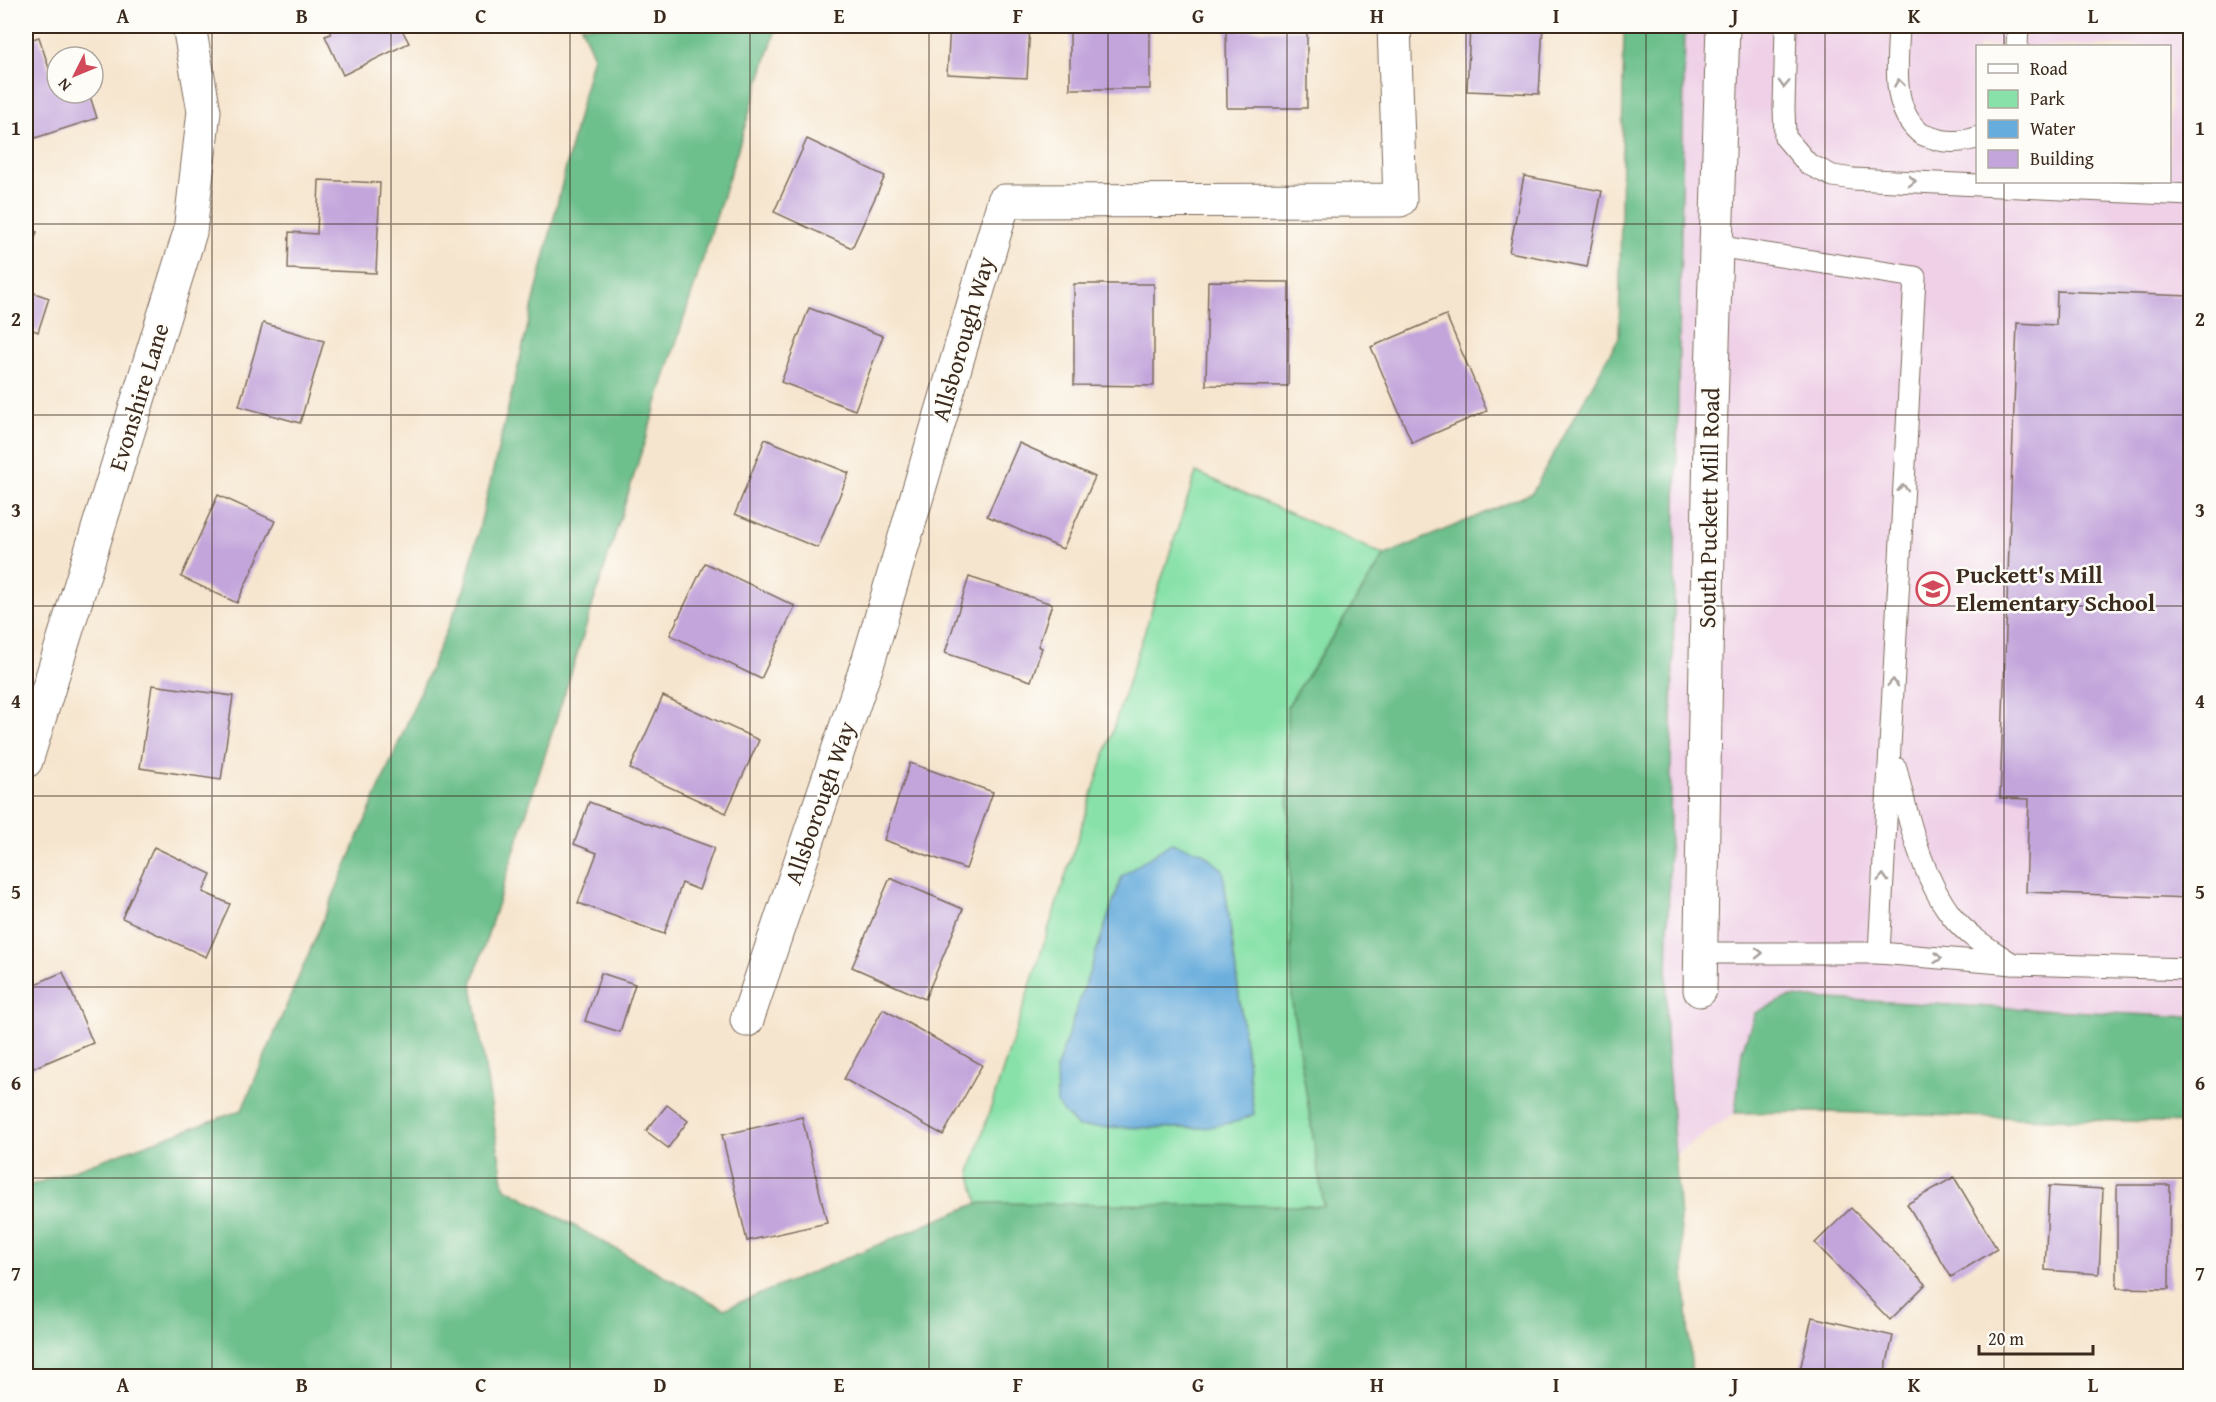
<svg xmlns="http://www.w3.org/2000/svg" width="2216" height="1402" viewBox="0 0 2216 1402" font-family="'Gentium Book Plus',serif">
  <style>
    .built { fill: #efd0e7; fill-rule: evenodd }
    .green { fill: #87e1a8; stroke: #618663; stroke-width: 1.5; fill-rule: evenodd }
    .forest { fill: #6dbf8c; stroke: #547455; stroke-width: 1.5 }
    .water { fill: #66acdc; stroke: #506b7d; stroke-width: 1.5 }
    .building { fill: #c3a5db }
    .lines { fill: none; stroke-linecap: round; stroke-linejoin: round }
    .lane-casing { stroke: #7c6b5c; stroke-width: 23 }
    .street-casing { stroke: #7c6b5c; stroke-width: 35 }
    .lane { stroke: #fff; stroke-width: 21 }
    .street { stroke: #fff; stroke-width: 33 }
    .oneway { stroke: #a79f9a }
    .grid { fill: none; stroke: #3b2a1e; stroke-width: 1.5; stroke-opacity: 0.55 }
    .labels { text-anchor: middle; stroke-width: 5; stroke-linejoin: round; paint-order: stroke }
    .street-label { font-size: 24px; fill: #3b2a1e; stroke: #fdfcf7 }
    .poi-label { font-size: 24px; font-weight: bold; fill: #3b2a1e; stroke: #fdfcf7; text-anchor: start }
    .neatline { fill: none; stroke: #3b2a1e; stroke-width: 2 }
    .grid-label { font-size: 20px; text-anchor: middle; font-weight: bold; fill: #3b2a1e }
  </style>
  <rect width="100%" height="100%" fill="#fdfcf7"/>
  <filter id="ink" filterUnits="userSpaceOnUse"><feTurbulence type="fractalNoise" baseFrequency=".0167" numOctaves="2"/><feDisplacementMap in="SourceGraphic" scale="12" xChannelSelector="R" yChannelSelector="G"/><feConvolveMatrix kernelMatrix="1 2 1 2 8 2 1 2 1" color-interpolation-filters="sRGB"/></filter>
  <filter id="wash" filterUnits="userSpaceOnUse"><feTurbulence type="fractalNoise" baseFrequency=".008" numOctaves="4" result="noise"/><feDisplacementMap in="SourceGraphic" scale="24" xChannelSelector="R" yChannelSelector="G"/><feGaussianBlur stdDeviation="1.35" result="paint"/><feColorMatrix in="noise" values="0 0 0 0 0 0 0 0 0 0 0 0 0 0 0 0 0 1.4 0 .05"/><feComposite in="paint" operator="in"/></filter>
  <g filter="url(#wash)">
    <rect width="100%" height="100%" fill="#f6e5ce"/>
    <path class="built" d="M1685,26h505v991l-401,-20 -47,54 -7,62 -60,42 -9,-118zM1978,46h192v136h-192z"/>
    <path class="green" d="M1196,472l189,83 -98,152 5,296 32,204 -346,-4 -8,-31zM1223,870l31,244 -49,14 -127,-1z"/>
    <g class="forest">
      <path d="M581,26h196l-305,958 32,203 220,122 254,-106 346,3 -32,-203 -5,-296 98,-152 147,-62 87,-156 5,-311h61l-19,1011 26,339h-1666v-189l216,-77 223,-523 128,-532z"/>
      <path d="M1789,997l401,20v106l-365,-11 -90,1 7,-62 13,-38z"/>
    </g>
    <path class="water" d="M1171,843l31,9 21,18 31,244 -15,7 -34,7 -127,-1 -21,-22 -1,-35 66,-194z"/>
    <g id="blocks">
      <g class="building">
        <path d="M327,26h73l9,17 -66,32 -18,-39 6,-2z"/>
        <path d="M950,26h80l-3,52 -80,-4z"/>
        <rect x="1070" y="26" width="80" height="63"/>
        <path d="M1470,26h73l-4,68 -72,-3z"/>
        <path d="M1226,30h81v78h-80z"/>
        <path d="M39,37l16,50 2,-1v7h32l8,25 -71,23v-100z"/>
        <path d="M807,139l78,37 -33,72 -78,-36z"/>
        <path d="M1524,176l78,15 -15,76 -78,-15z"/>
        <path d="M319,180l61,3 -4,90 -88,-4 1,-37 28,2z"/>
        <path d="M26,228l11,4 -11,32z"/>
        <path d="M1208,281l81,1 -1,104 -82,-1z"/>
        <path d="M1074,284h80v102l-80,-1z"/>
        <path d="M26,290l23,8 -11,34 -12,-5z"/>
        <path d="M2057,291l133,5v602l-164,-6 3,-93 -29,-1 17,-475 39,2z"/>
        <path d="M809,308l74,28 -28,74 -74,-28z"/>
        <path d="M1446,315l41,96 -75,32 -41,-96z"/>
        <path d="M263,323l61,18 -24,82 -61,-17z"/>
        <path d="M765,439l84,34 -31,75 -83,-34z"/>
        <path d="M1019,443l76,34 -32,72 -76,-33z"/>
        <path d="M218,495l57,26 -38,82 -56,-26z"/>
        <path d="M705,563l90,43 -34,73 -91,-44z"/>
        <path d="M969,577l83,27 -14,42 4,2 -11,33 -86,-28z"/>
        <path d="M152,685l81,11 -12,84 -81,-12z"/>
        <path d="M663,696l96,44 -33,73 -96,-44z"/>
        <path d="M910,763l83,29 -27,77 -82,-29z"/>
        <path d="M589,802l125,46 -15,42 -17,-7 -18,51 -86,-31 19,-50 -23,-9z"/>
        <path d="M154,847l57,27 -8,18 27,12 -24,53 -84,-39z"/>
        <path d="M890,878l73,31 -38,90 -73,-32z"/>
        <path d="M63,972l30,71 -67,28v-83z"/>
        <path d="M601,973l34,11 -15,48 -35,-11z"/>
        <path d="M883,1009l99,56 -39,70 -99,-56z"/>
        <path d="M667,1105l21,16 -20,27 -22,-17z"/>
        <path d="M802,1117l25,106 -80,18 -25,-106z"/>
        <path d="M1954,1177l43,72 -46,28 -44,-73z"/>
        <path d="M2117,1185h53l-1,104 -52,-1z"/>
        <path d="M2049,1186l54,3 -4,85 -54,-4z"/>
        <path d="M1851,1208l75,76 -36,36 -75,-77z"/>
        <path d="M2190,1225v32h-1l-6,-30z"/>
        <path d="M1812,1317l81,19 -9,40h-56l-28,-6z"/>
      </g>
    </g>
  </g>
  <g filter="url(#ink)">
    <use href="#blocks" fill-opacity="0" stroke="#7c6b5c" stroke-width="1.5"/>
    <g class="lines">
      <defs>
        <g id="lane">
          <path d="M1786,26l-2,82 1,29 23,27 25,12 20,3 337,16"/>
          <path d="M1899,26c-1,34 -9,81 20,106 4,4 12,5 17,7 12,4 30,3 42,-2"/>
          <path d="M2017,46l1,-20"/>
          <path d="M1701,953h178l36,-676 -199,-31"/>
          <path d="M1879,953l134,11c-22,-14 -46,-28 -62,-49 -29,-38 -44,-100 -55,-147"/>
          <path d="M2013,964l177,5"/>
        </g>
        <g id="street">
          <path d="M26,761l164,-529 14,-121 -15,-85"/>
          <path d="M1700,990l10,-551 13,-413"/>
          <path d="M747,1020l122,-361 135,-458 396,-1 -6,-174"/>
        </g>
      </defs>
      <use href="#lane" class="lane-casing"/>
      <use href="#street" class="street-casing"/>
      <use href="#lane" class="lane"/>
      <use href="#street" class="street"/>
    </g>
    <defs><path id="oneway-chevron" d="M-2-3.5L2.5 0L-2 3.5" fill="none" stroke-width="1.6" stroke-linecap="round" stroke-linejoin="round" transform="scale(1.5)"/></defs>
    <g class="oneway">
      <use href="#oneway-chevron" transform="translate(1899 83) rotate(-97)"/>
      <use href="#oneway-chevron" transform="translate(1784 84) rotate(92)"/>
      <use href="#oneway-chevron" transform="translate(1912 181) rotate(2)"/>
      <use href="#oneway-chevron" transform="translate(1903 488) rotate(-87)"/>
      <use href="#oneway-chevron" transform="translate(1893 683) rotate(-87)"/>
      <use href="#oneway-chevron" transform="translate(1883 878) rotate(-87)"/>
      <use href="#oneway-chevron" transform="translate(1759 953)"/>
      <use href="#oneway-chevron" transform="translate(1938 958) rotate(5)"/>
    </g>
  </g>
  <path class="grid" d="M212,26v1350M391,26v1350M570,26v1350M750,26v1350M929,26v1350M1108,26v1350M1287,26v1350M1466,26v1350M1646,26v1350M1825,26v1350M2004,26v20M2004,182v1194M26,224h2164M26,415h2164M26,606h2164M26,796h2164M26,987h2164M26,1178h2164"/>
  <defs>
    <symbol id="school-ring" viewBox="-11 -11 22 22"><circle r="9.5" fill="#fdfcf7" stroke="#d1495b" stroke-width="1.5"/><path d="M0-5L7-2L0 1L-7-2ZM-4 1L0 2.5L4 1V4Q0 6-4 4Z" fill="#d1495b"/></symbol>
  </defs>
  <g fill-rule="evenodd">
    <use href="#school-ring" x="1914" y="570" width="38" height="38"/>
  </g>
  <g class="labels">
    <g class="street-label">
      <text transform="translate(963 339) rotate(-74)" y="8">Allsborough Way</text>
      <text transform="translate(139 397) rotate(-73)" y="8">Evonshire Lane</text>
      <text transform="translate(1709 508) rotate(-89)" y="8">South Puckett Mill Road</text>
      <text transform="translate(820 803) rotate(-71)" y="8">Allsborough Way</text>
    </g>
    <g class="poi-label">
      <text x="1956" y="583">Puckett's Mill<tspan x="1956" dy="28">Elementary School</tspan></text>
    </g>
  </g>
  <rect width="2216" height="1402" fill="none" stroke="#fdfcf7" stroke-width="66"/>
  <rect x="1976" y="45" width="195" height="138" fill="#fdfcf7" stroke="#afa8a0" stroke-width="1.5"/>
  <rect x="1988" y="64" width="30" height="9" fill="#ffffff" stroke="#afa8a0" stroke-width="1.5"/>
  <text x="2030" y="75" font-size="18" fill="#3b2a1e">Road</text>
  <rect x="1988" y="90" width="30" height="18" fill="#87e1a8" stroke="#afa8a0" stroke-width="1.5"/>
  <text x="2030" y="105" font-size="18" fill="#3b2a1e">Park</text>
  <rect x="1988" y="120" width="30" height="18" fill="#66acdc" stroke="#afa8a0" stroke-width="1.5"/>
  <text x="2030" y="135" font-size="18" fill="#3b2a1e">Water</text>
  <rect x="1988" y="150" width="30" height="18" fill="#c3a5db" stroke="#afa8a0" stroke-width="1.5"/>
  <text x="2030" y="165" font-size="18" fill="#3b2a1e">Building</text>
  <g transform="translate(75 75) rotate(227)"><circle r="28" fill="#fdfcf7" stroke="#afa8a0" stroke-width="1.5"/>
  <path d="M0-4.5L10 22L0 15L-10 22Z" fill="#d1495b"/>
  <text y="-9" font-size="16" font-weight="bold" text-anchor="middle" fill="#3b2a1e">N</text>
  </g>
  <path d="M1979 1345v9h114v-9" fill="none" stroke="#3b2a1e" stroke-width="3"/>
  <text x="1988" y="1345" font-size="18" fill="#3b2a1e" stroke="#fdfcf7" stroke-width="4.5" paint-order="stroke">20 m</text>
  <rect x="33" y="33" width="2150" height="1336" class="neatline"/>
  <g class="grid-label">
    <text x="123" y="23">A</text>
    <text x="302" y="23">B</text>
    <text x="481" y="23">C</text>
    <text x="660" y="23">D</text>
    <text x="839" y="23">E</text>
    <text x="1018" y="23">F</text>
    <text x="1198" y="23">G</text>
    <text x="1377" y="23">H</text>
    <text x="1556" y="23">I</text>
    <text x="1735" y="23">J</text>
    <text x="1914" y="23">K</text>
    <text x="2093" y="23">L</text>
    <text x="16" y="135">1</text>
    <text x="2200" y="135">1</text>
    <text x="16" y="326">2</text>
    <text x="2200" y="326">2</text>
    <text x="16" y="517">3</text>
    <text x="2200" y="517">3</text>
    <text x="16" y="708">4</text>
    <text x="2200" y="708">4</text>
    <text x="16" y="899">5</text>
    <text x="2200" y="899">5</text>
    <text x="16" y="1090">6</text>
    <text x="2200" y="1090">6</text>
    <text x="16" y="1280">7</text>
    <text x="2200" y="1280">7</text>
    <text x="123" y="1392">A</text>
    <text x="302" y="1392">B</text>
    <text x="481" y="1392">C</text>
    <text x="660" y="1392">D</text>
    <text x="839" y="1392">E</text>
    <text x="1018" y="1392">F</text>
    <text x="1198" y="1392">G</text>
    <text x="1377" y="1392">H</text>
    <text x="1556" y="1392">I</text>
    <text x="1735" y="1392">J</text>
    <text x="1914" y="1392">K</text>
    <text x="2093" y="1392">L</text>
  </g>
</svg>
